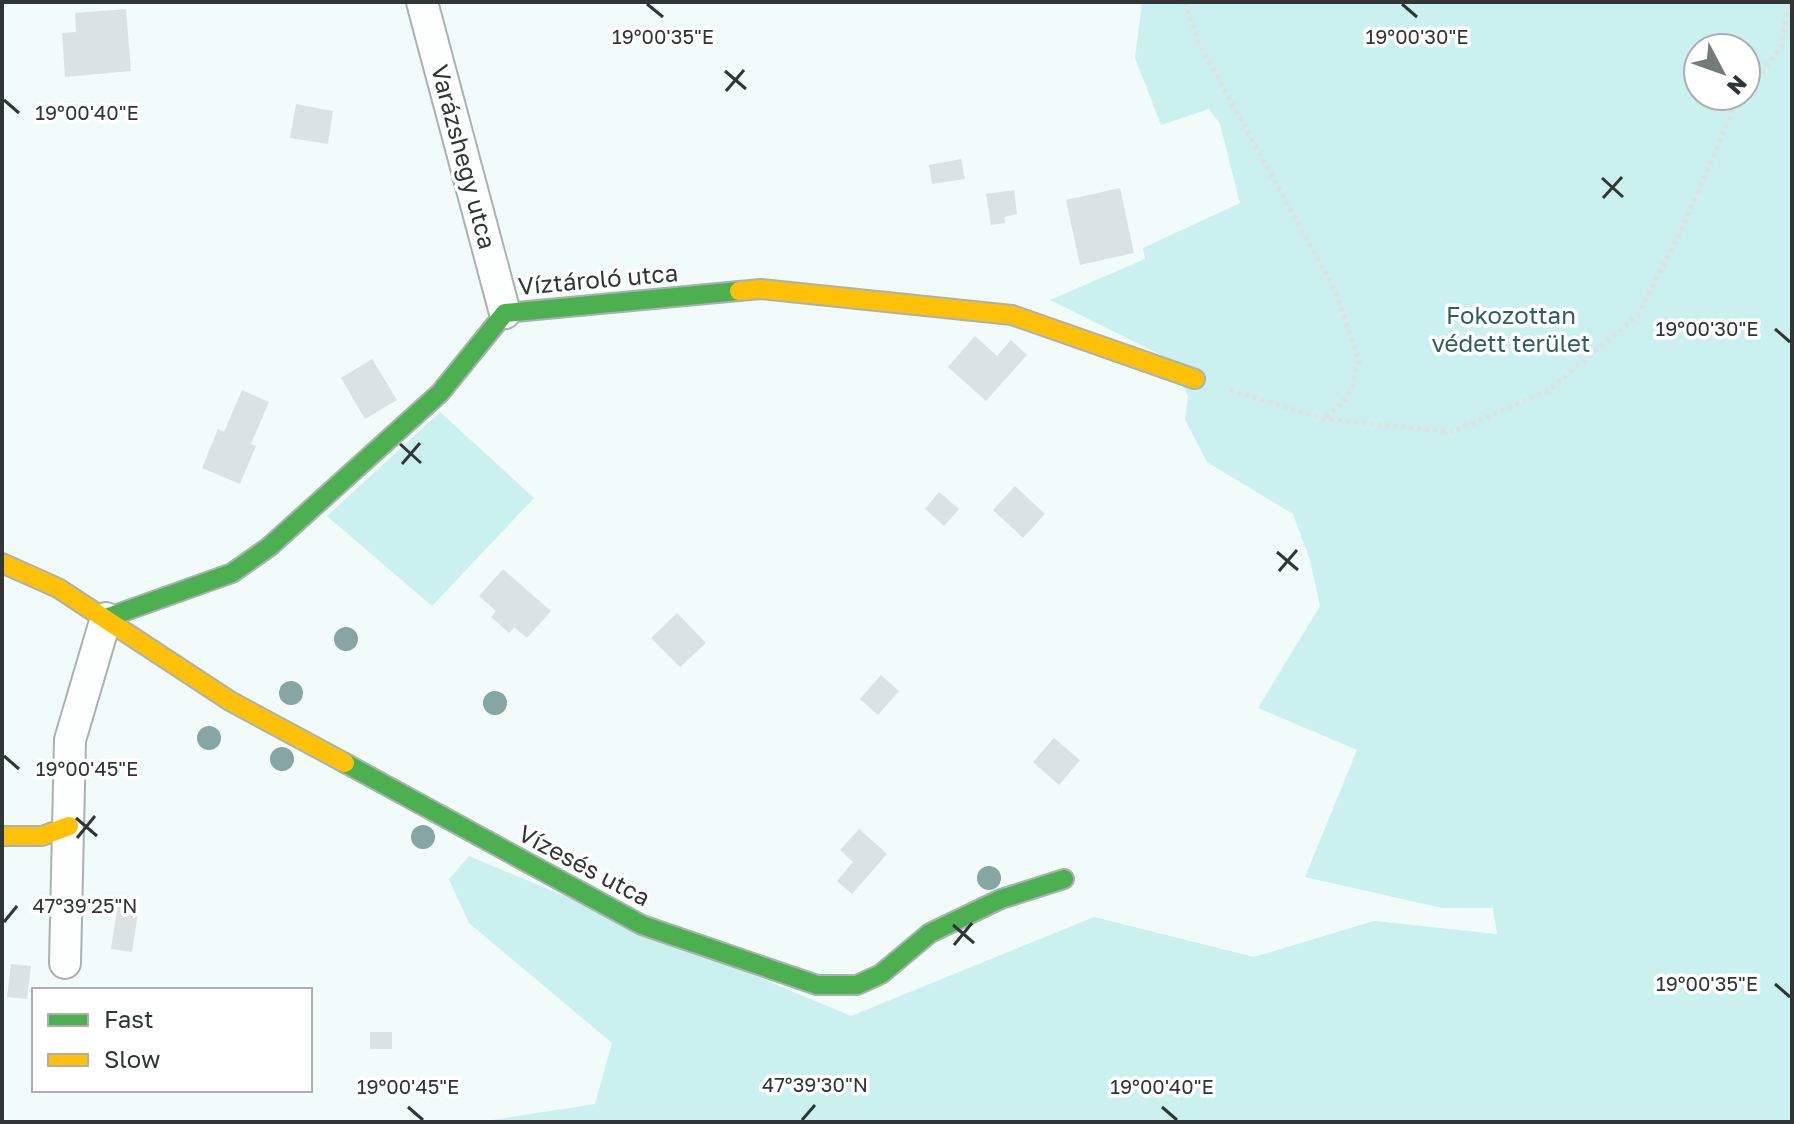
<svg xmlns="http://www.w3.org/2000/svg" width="1794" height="1124" viewBox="0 0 1794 1124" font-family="'Golos Text',sans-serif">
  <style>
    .green { fill: #caf1ef; fill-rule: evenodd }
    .building { fill: #dbe3e2 }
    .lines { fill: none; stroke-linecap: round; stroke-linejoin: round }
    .street-casing { stroke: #aab2b1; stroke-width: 34 }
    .fast-casing { stroke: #aab2b1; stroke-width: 22 }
    .slow-casing { stroke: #aab2b1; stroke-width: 22 }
    .path { stroke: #dfe2e2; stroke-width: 5; stroke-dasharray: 4 4; stroke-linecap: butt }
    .street { stroke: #fdfefe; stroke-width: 30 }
    .fast { stroke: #4caf50; stroke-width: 18 }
    .slow { stroke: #ffc107; stroke-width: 18 }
    .tree { fill: #86a5a3 }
    .ticks { fill: none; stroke: #2f3635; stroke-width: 3 }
    .labels { text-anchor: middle; stroke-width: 7; stroke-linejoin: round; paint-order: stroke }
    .street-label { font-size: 24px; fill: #2f3635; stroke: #fff }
    .park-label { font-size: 24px; fill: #2e5f5c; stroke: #fff }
    .ticks-label { font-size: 20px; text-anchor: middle; fill: #2f3635; stroke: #fff; stroke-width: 7; stroke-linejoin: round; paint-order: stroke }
  </style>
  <rect width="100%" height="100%" fill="#f1fbfa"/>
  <g class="green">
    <path d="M1142,2h650v1120h-1312l115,-18 17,-61 -143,-120 -20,-44 20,-23 382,160 243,-99 160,40 120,-36 123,13 -4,-26h-51l-137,-31 52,-127 -99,-42 62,-102 -10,-46 -17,-46 -86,-52 -22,-42 3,-25 -23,-38 -115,-57 95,-41 -2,-11 97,-45 -20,-79 -11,-15 -48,16 -26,-67zM1698,48h48v48h-48z"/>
    <path d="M440,412l94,86 -102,108 -105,-90z"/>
  </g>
  <g class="building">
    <path d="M126,9l5,62 -66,6 -3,-44 14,-1 -1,-19z"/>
    <path d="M296,104l37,7 -5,33 -38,-6z"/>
    <path d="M961,159l4,20 -33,5 -3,-19z"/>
    <path d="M1120,188l14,65 -54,12 -14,-65z"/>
    <path d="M1014,190l3,24 -13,3 1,6 -14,2 -5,-31z"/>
    <path d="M975,336l22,20 14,-16 16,15 -41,46 -38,-34z"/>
    <path d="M372,359l25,41 -32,19 -24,-41z"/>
    <path d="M242,390l27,12 -18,42 5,2 -16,38 -38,-16 16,-39 6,3z"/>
    <path d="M1015,486l30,28 -22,24 -30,-28z"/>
    <path d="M939,492l20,17 -15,17 -19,-17z"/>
    <path d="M503,569l48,42 -24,27 -13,-11 -5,6 -18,-16 5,-6 -17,-15z"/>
    <path d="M677,613l29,30 -26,24 -29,-29z"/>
    <path d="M881,675l18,16 -21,24 -18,-16z"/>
    <path d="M1054,738l26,22 -21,25 -26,-23z"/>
    <path d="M859,829l28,25 -35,40 -15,-13 16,-19 -13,-12z"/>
    <path d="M118,904l21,3 -7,45 -21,-3z"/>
    <path d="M11,964l20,2 -4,33 -20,-2z"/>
    <rect x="370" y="1032" width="22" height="17"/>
  </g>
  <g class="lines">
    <defs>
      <g id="street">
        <path d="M422,2l83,311"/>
        <path d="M65,963l5,-223 36,-122"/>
      </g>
      <g id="fast">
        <path d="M106,618l126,-45 37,-26 171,-154 65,-80 234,-22"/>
        <path d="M345,763l297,162 175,60h40l24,-11 49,-41 71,-34 63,-20"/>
      </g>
      <g id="slow">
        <path d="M739,291l22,-2 251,26 183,64"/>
        <path d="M2,563l56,25 172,113 115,62"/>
        <path d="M2,836h40l27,-10"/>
      </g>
    </defs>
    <use href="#street" class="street-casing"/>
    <use href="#fast" class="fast-casing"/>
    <use href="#slow" class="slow-casing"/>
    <g class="path">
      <path d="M1185,2l14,42 136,246 24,71 -10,35 -23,22"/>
      <path d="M1746,92l36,-46 6,-44"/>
      <path d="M1230,390l95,29 127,13 97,-42 89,-75 43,-84 54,-125 7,-10"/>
    </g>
    <use href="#street" class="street"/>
    <use href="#fast" class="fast"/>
    <use href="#slow" class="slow"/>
  </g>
  <g class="tree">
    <circle cx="346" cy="639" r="12"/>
    <circle cx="291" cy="693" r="12"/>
    <circle cx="495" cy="703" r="12"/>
    <circle cx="209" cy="738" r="12"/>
    <circle cx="282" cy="759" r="12"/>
    <circle cx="423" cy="837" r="12"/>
    <circle cx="989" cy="878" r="12"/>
  </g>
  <path class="ticks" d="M647,4l16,13M1402,4l15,13M725,71l21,18M726,91l18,-21M4,100l15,13M1602,178l21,19M1603,198l19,-21M1775,329l15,13M400,444l21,19M402,464l18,-21M1277,552l21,18M1279,571l18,-21M4,756l15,13M76,818l21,18M77,838l18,-22M4,922l13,-16M953,925l21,18M954,945l18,-22M1775,984l15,13M408,1107l15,13M1162,1107l15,13M802,1120l13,-15"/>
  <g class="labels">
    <g class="street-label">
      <text transform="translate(463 157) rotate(75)" y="8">Varázshegy utca</text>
      <text transform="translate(598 280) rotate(-5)" y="8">Víztároló utca</text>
      <text transform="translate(584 866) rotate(28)" y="8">Vízesés utca</text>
    </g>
    <g class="park-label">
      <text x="1511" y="324">Fokozottan<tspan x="1511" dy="28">védett terület</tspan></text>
    </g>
  </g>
  <g class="ticks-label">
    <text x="663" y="44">19°00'35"E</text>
    <text x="1417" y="44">19°00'30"E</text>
    <text x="87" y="120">19°00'40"E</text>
    <text x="1707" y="336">19°00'30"E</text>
    <text x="87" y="776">19°00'45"E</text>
    <text x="85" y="913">47°39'25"N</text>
    <text x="1707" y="991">19°00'35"E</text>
    <text x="815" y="1092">47°39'30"N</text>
    <text x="408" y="1094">19°00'45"E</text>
    <text x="1162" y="1094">19°00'40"E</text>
  </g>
  <rect width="1794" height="1124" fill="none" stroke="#2f3635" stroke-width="8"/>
  <rect x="32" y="988" width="280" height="104" fill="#ffffff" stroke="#acafae" stroke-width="2"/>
  <rect x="48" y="1014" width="40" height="12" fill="#4caf50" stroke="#acafae" stroke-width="2"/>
  <text x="104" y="1028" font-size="24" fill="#2f3635">Fast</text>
  <rect x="48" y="1054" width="40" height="12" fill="#ffc107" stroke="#acafae" stroke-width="2"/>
  <text x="104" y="1068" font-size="24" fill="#2f3635">Slow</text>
  <g transform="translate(1722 72) rotate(131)"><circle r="38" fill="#ffffff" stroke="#acafae" stroke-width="2"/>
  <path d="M0-6L14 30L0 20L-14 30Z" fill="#737b7a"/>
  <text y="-12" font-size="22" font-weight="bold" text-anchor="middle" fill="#2f3635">N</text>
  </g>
</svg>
